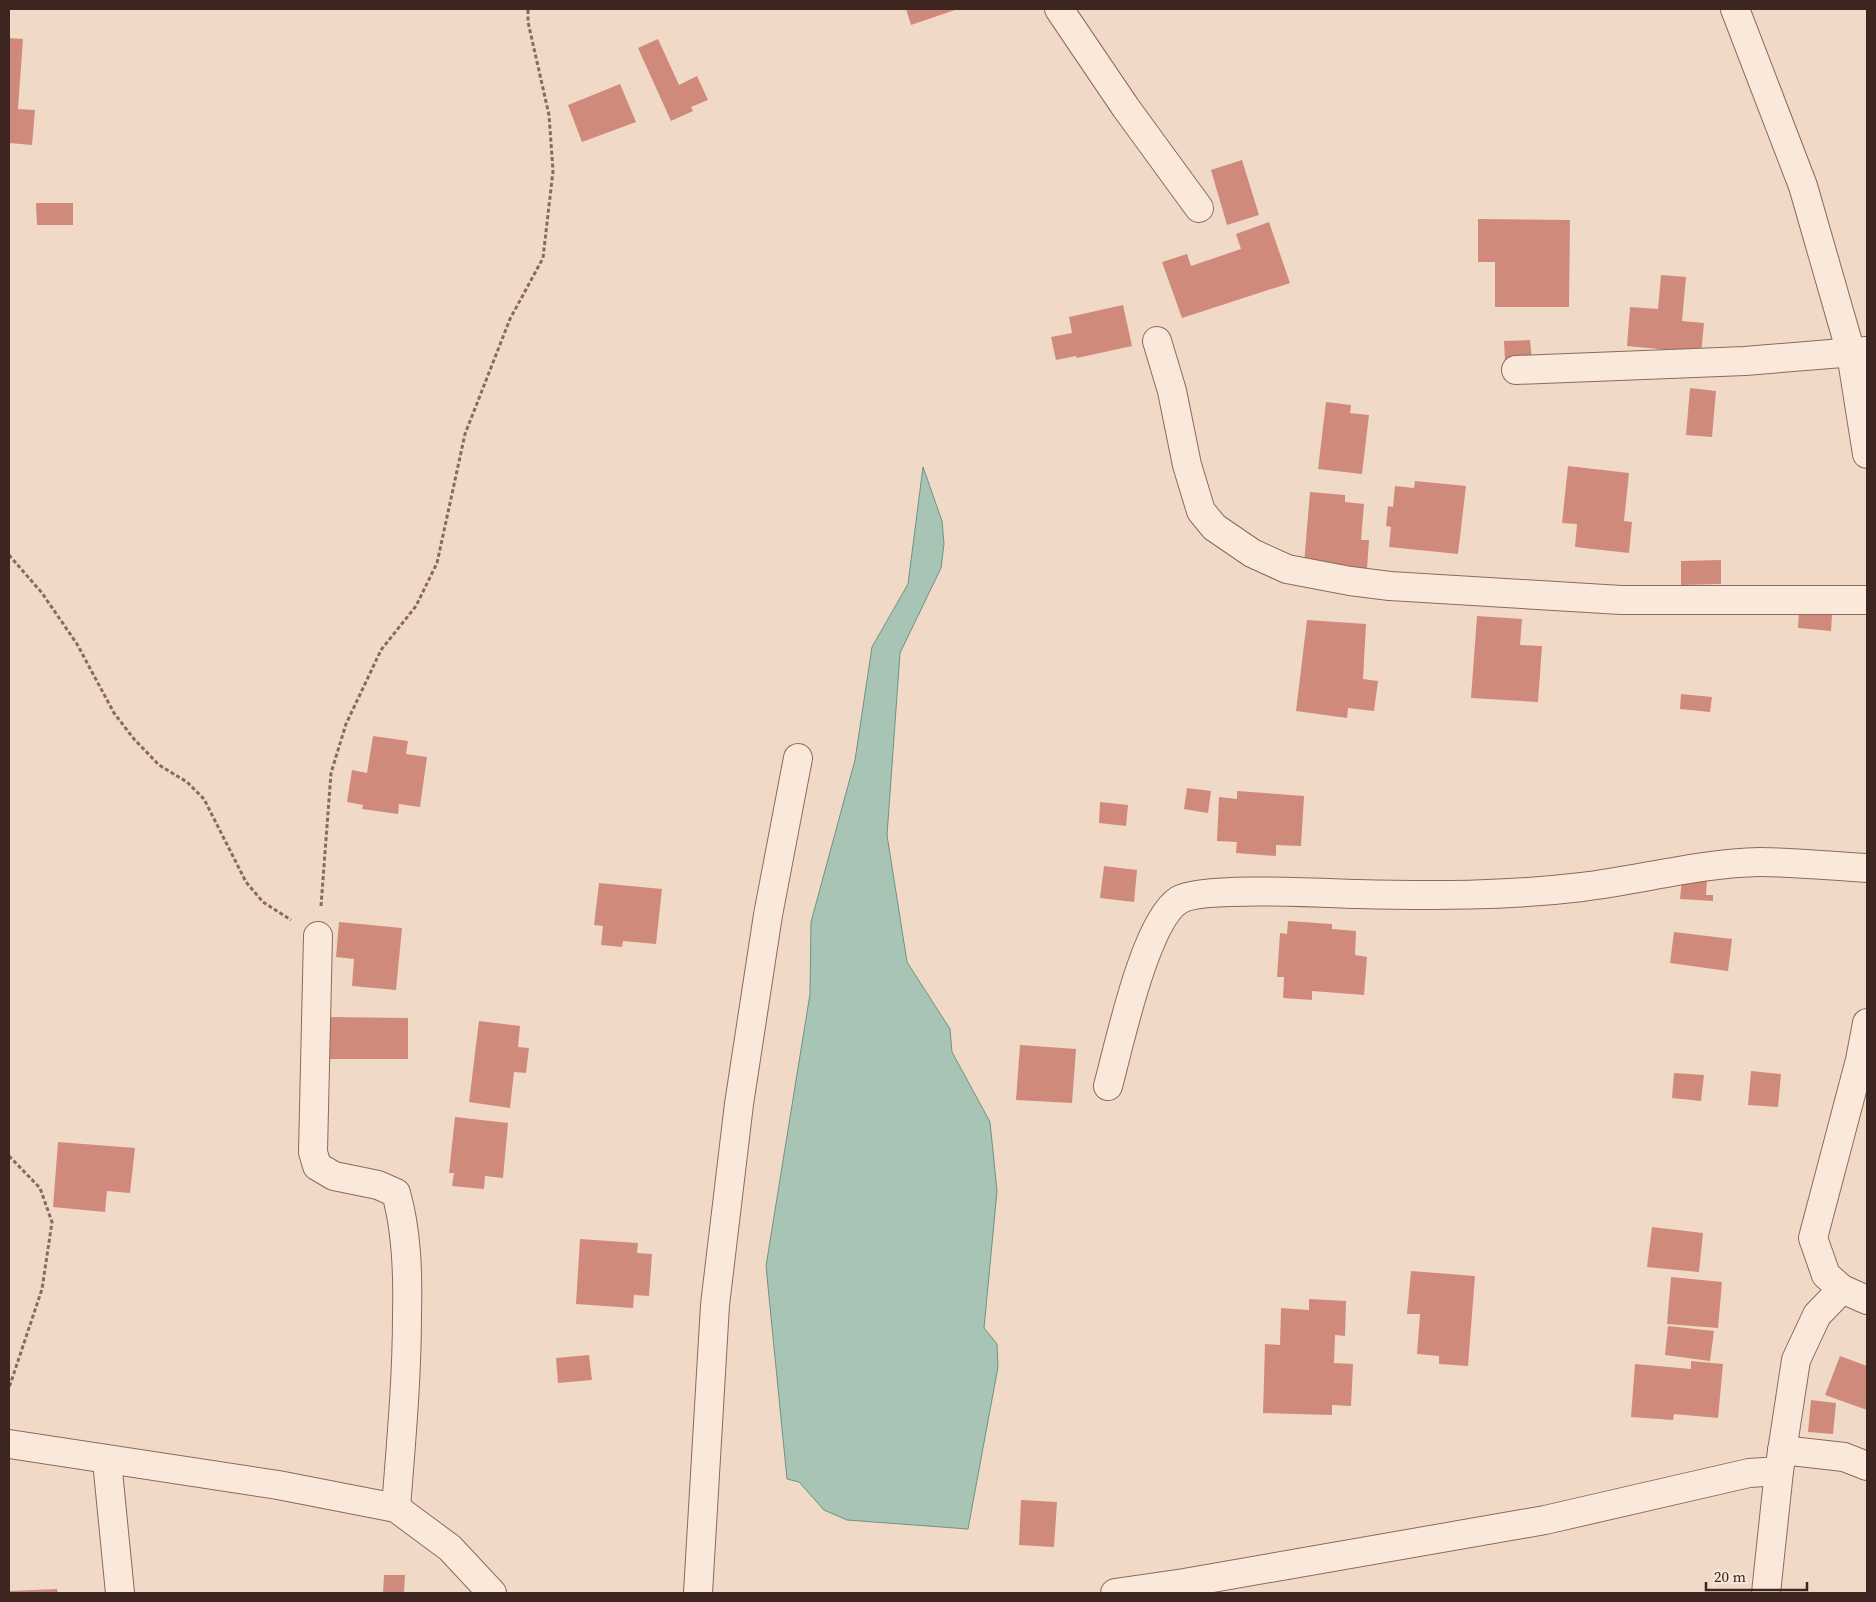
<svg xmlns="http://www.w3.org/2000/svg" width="1876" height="1602" viewBox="0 0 1876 1602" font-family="'Source Serif 4',serif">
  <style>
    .water { fill: #a8c4b5; stroke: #6e9381 }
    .building { fill: #d08a7b }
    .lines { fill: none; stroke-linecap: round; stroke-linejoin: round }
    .minor-casing { stroke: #8d695b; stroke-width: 30 }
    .tertiary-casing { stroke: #8d695b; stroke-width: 30 }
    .path { stroke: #8d695b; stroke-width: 3; stroke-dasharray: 4 2.5; stroke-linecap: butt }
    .minor { stroke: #fae9db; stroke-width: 28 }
    .tertiary { stroke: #fae9db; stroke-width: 28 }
  </style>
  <rect width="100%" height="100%" fill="#f0dac7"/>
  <path class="water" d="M923,467l19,54 2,23 -3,24 -41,85 -13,182 20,127 43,67 2,23 38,70 7,69 -13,137 13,16 1,23 -30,162 -121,-9 -23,-10 -25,-28 -12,-3 -21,-213 44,-272 1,-72 44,-162 17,-113 36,-63z"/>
  <g class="building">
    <path d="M906,9h52l-47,16z"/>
    <path d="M9,38l14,1 -5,70 17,1 -3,35 -23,-2z"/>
    <path d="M658,39l21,46 18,-9 11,24 -17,7 2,4 -22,10 -33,-73z"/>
    <path d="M620,84l16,38 -54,20 -14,-37z"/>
    <path d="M1242,160l17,55 -32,10 -16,-55z"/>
    <path d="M36,203h37v22h-36z"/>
    <path d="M1478,219l92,1 -1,87h-74v-45h-17z"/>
    <path d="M1269,222l21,61 -108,35 -20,-56 25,-8 4,12 50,-17 -5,-15z"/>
    <path d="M1661,275l25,2 -4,44 22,2 -3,30 -74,-7 3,-39 28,2z"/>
    <path d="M1123,305l9,41 -55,12 -1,-2 -20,4 -5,-23 21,-4 -3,-16z"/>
    <path d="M1530,340l2,20 -27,1 -1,-20z"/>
    <path d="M1690,388l26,3 -4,46 -26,-2z"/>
    <path d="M1326,402l25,3 -1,8 19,2 -7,59 -44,-5z"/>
    <path d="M1568,466l61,7 -5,48 8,1 -3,31 -54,-6 2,-23 -15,-1z"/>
    <path d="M1415,481l51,5 -8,68 -69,-7 2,-20 -5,-1 2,-20 5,1 2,-21 19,2z"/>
    <path d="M1310,492l35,3v7l19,2 -3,36h8l-2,29 -63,-5z"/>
    <path d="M1721,560v24l-40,1v-24z"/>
    <path d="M1799,612l33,3 -1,16 -33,-3z"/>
    <path d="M1477,616l45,3 -2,26 22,1 -4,56 -67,-4z"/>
    <path d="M1307,620l59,4 -3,55 15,2 -4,30 -26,-3 -1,10 -51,-7z"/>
    <path d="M1681,694l31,3 -2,15 -30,-3z"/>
    <path d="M373,736l35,5 -2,13 21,3 -7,50 -21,-3 -1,10 -36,-5 1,-4 -16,-3 5,-32 15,3z"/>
    <path d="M1187,788l24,3 -3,22 -24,-4z"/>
    <path d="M1237,791l67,5 -3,50 -25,-1v11l-40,-3 1,-11 -20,-1 2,-44 18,2z"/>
    <path d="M1100,802l28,3 -2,21 -27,-3z"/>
    <path d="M1104,866l33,4 -3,32 -34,-4z"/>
    <path d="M1682,879l25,2 -1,14h7v6l-33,-2z"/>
    <path d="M599,883l63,6 -6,55 -33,-3 -1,6 -21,-2 2,-19 -9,-1z"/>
    <path d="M1288,921l44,3v5l24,2 -1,24 12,2 -3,38 -52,-4v9l-29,-2 1,-21h-7l3,-44 7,1z"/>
    <path d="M339,922l63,6 -6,62 -44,-4 2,-27 -18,-2z"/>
    <path d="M1674,932l58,7 -4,32 -58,-8z"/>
    <path d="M330,1017l78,1v41h-78z"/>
    <path d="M479,1021l41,5 -2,21 11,1 -3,25 -12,-1 -4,36 -41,-6z"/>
    <path d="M1020,1045l56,4 -4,54 -56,-3z"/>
    <path d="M1751,1071l30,3 -3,33 -30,-2z"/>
    <path d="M1674,1073l30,2 -3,26 -29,-3z"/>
    <path d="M455,1117l53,6 -5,55 -18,-2 -1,13 -32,-3 2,-13h-5z"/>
    <path d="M58,1142l77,6 -5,45 -23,-2 -2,21 -52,-5z"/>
    <path d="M1652,1227l51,6 -4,39 -52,-5z"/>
    <path d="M580,1239l58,4 -1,10 15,1 -3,42 -15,-1 -1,13 -57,-4z"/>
    <path d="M1411,1271l64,5 -7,90 -29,-2v-8l-22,-2 3,-40h-13z"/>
    <path d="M1671,1277l51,5 -4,46 -51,-4z"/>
    <path d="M1309,1299l37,2 -1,35 -10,-1 -1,28 19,1 -2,42 -19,-1v10l-69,-2 2,-69 15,1 1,-37 28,2z"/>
    <path d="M1668,1326l46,5 -4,30 -45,-6z"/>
    <path d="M589,1355l3,25 -34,3 -2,-25z"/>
    <path d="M1840,1356l27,10v44l-42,-15z"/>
    <path d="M1691,1361l32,3 -5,54 -44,-4 -1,6 -42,-3 4,-53 56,5z"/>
    <path d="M1811,1400l25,3 -3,31 -25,-2z"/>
    <path d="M1021,1500l36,2 -3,45 -35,-2z"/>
    <path d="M384,1575h21l-1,18h-21z"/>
    <path d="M57,1589l1,4h-49v-2z"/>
  </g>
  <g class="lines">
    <defs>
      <g id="minor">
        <path d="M1059,9l67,99 73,100"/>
        <path d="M1157,341l15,50 15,74 14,46 13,16 38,26 35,16 63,12 40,5 231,14h246"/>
        <path d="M1516,370l229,-9 122,-10"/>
        <path d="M318,936l-5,216 4,14 17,10 44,9 18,8c11,39 12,81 11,121 0,65 -6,129 -11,194"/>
        <path d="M1108,1086c11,-40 37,-165 71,-186 22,-14 146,-7 178,-6 75,2 150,2 225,-7 59,-7 118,-24 178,-25 35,0 72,4 107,6"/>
        <path d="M9,1444l269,41 118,23 54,40 42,45"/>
        <path d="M1782,1450l62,7 23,9"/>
        <path d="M107,1461l13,132"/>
        <path d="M698,1593l17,-288 24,-201 29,-189 30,-157"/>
        <path d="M1115,1593l69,-10 361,-63 204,-47 30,-2 17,-111 21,-45 25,-26"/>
        <path d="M1766,1593l13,-122"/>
      </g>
      <g id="tertiary">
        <path d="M1735,9l68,177 48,167 16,101"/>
        <path d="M1867,1023l-7,37 -47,178 13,37 16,14 25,11"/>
      </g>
    </defs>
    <use href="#minor" class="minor-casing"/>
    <use href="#tertiary" class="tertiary-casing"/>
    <g class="path">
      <path d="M9,555l33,38 35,51 37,69 20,26 25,26 28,17 17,17 42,83 17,20 28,18"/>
      <path d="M321,906l10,-133 15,-49 35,-74 35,-44 21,-43 28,-129 45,-115 33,-61 10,-87 -4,-56 -21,-93v-13"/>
      <path d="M9,1156l31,32 12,34 -10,67 -33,99"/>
    </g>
    <use href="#minor" class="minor"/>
    <use href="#tertiary" class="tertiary"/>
  </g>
  <rect width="1876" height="1602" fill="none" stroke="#3c261f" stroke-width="20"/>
  <path d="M1706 1582v8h101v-8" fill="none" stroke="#3c261f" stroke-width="2.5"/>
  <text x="1714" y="1582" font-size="15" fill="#3c261f" stroke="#f7e6d7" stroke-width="4" paint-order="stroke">20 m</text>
</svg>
